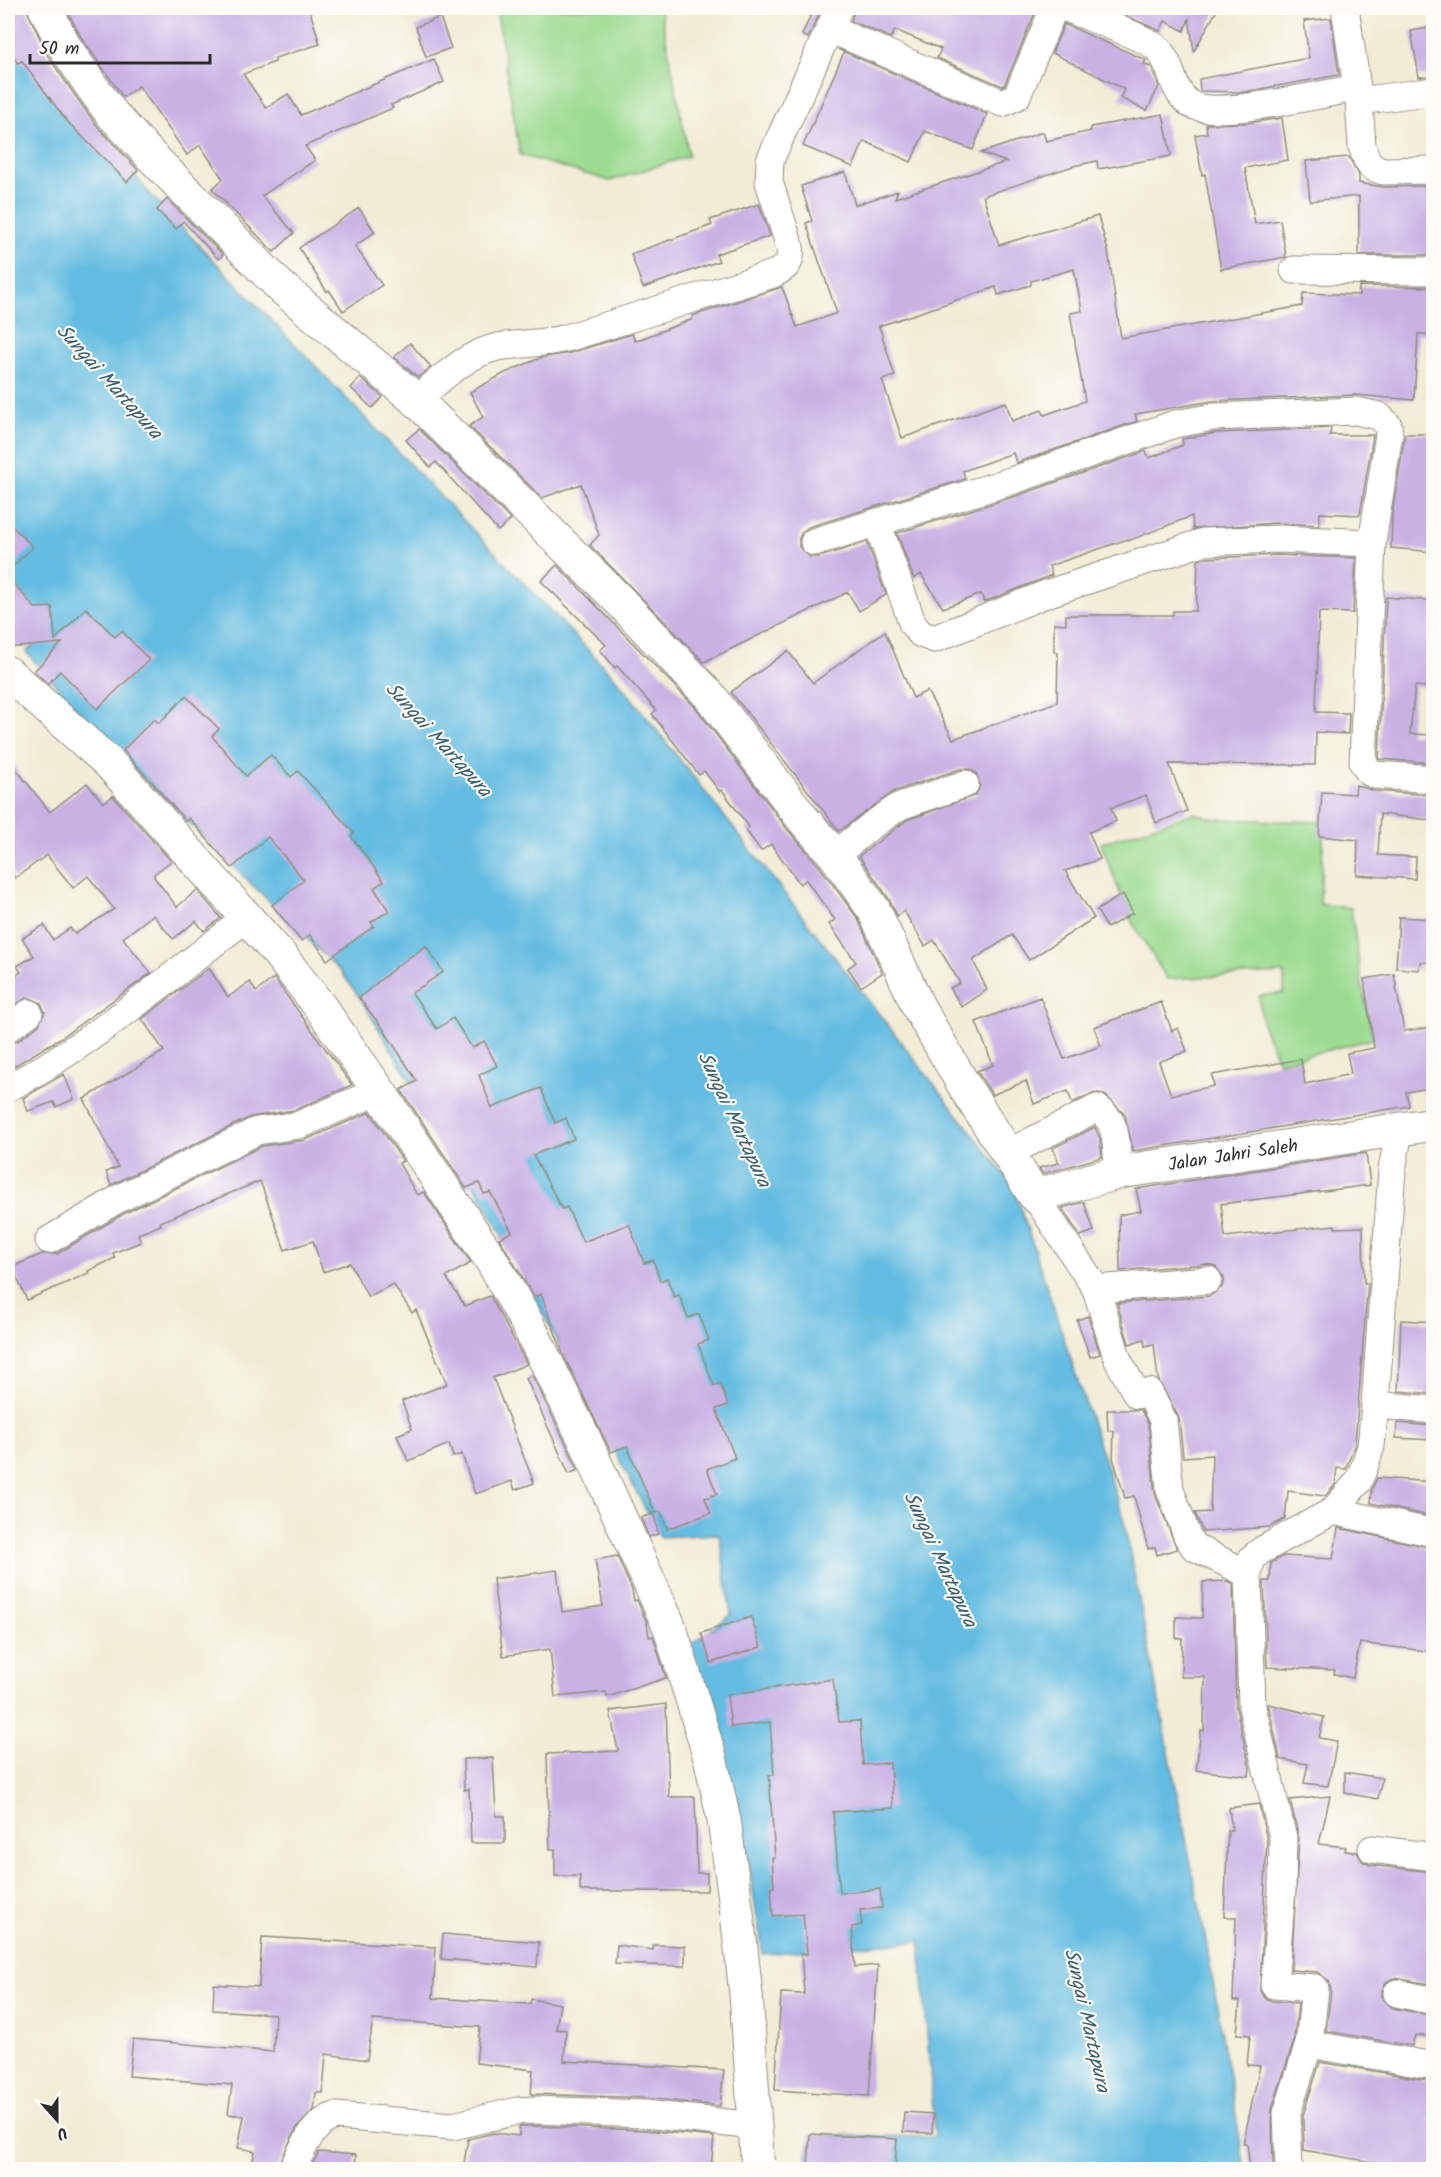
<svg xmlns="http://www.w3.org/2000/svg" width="1441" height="2177" viewBox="0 0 1441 2177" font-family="Kalam,sans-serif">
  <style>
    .green { fill: #9cdb91; stroke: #64835e; stroke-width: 1.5 }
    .water { fill: #64bce1; stroke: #487486; stroke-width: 1.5 }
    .building { fill: #c9b1e4; fill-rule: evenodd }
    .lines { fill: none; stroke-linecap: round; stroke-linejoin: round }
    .street-casing { stroke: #8e8c80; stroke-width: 29 }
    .secondary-casing { stroke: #8e8c80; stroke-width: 35 }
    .street { stroke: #fff; stroke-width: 27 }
    .secondary { stroke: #fff; stroke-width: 33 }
    .labels { text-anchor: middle; stroke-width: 4.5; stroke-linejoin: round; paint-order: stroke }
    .street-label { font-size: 18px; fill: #2b2b2b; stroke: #fdfcf7 }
    .water-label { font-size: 20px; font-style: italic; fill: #3f5e6b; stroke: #fdfcf7 }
  </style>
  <rect width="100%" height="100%" fill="#fdfcf7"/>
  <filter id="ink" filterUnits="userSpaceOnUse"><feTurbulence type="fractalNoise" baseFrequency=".0167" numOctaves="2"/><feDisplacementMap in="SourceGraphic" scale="12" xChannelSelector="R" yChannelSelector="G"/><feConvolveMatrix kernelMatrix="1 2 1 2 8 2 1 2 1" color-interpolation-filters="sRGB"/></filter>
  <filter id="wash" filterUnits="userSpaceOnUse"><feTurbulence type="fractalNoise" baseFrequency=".008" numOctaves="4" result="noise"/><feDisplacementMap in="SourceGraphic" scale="24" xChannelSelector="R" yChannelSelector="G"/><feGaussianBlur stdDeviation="1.35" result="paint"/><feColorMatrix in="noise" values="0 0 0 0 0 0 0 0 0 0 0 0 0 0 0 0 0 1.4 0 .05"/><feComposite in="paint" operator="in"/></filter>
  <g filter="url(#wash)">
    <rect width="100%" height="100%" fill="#f2ecd6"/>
    <g class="green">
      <path d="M496,8h164l29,148 -79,25 -90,-26z"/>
      <path d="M1194,813l21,6 109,3 -4,82 31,4 11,78 11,53 -94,23 -16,-36 -4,-30 25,-3v-20l-117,6 -38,-62 -28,-74z"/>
    </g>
    <path class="water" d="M8,14l16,30 127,151 468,487 394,503 110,332 83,424 39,228h-442l9,-34 123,2 -15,-196 -157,13 -17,-105 -55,-205 40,-29 -12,-81 -59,3 -174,-332 -124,-204 -20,-28 -231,-227 -85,-94 25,-24 -27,-31 -16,10z"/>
    <g id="blocks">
      <g class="building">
        <path d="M8,8h18l22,48 26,38 24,33 40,43 -11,12 -61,-62 -44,-59 -5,2 -9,-19z"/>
        <path d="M66,8h243l11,36 -45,14v4l-32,12 23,34 22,-14 13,21 133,-56 10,23 -53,23 2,3 -88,38 10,14 -53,36 32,37 -20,19 -62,-63 11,-10 -23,-34 -13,10 -48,-69 -16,11 -42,-60z"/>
        <path d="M814,8h8l-14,30 -6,-3z"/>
        <path d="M855,8h182l-32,76 -3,2 -65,-28 4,-9 -46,-19 -4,8 -40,-17z"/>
        <path d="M1108,8h110l-24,43 -5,-32 -5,12 -19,-10 -5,10z"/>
        <path d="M440,17l11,31 -25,9 -10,-30z"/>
        <path d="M1331,18l8,57 -95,17 -44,-1 -1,-12 110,-21 -5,-37z"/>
        <path d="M1064,24l82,36 -2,4 7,3 8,19 -12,25 -27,-13 4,-9 -72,-36z"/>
        <path d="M1434,27v49l-15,1 -8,-46z"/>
        <path d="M838,49l149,65 -14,36 -48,-19 -14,31 -47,-21 -11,26 -50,-21 41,-94z"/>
        <path d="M1163,114l8,42 -73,13 -1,-8 -24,5 -90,30 16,49 99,-29 10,35 13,87 181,-32 1,-13 56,2v-9l75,1 -3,47h-13l-4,66 -59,-5 -142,6 -78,13 2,7 -121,42 -3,-10 -50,18 2,8 -156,48 -7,5 -3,7v8l11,10h9l48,-15 19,53 -27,16 -11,-19 -144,70 -114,-117 9,-10 -18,-51 -39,14 -73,-72 14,-9 -13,-25 35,-19 35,-15 30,-5 62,-19 3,7 58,-22 -1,-3 90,-29 15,40 40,-14 -31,-90 6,-2 -11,-35 44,-14 10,33 43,-14 -3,7 111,-36 -25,-9 62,-21 3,9 45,-10v-4zM1074,269l8,42 -12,2 15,88 -41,14 -2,-5 -30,11 -6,-19 -104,36 -20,-58 13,-4 -16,-50 117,-39 2,8 33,-10v-4z"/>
        <path d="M1282,118l6,42 -43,8 10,56 25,-4 6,37 -65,12 -16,-95 -3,1 -7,-40 12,-2 -1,-9 40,-1z"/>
        <path d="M1349,157l10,18v8l24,4 51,-1v69h-75v-59l-49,5 -4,-40z"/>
        <path d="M167,199l56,56 -5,4 -35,-38 -7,8 -19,-19z"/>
        <path d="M759,204l11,32 -54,18 3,7 -76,27 -12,-34 81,-29 -2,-5z"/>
        <path d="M359,208l16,24 -20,14 27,39 -39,26 -14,-21 -2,2 -28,-44z"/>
        <path d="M410,343l21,24 -13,10 -24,-20z"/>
        <path d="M360,378l23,19 -11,11 -21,-20z"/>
        <path d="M1331,428l-1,7h43l-13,80 -40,-2 -1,12 -42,-2 -84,6 -1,-13 -64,25v-2l-79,27 3,9 -68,27 -3,-8 -38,14 -22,-34 -7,5 -17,-46 122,-38 127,-44 3,7 34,-13 -1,-6 34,-6z"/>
        <path d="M419,429l92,91 -13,11 -62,-69 -6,5 -24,-27z"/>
        <path d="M1405,434h29v118l-43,-4 1,-33z"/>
        <path d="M8,522l25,25 -25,24z"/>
        <path d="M1278,555l78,3 -3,55 -34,-1 -3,100 33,1 -1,21 -32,-2 -1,33 -146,-1 18,47 -31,12 -10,-28 -35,13 5,13 -27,11 11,27 -35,12 29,47 -65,42 -17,-25 -39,25 14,30 -25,17 -12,-19 10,-5 -26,-43 -9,6 -21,-35 -7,5 -8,-17 -30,-43 48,-36 69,-25 4,-9 -4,-13 -7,-4h-9l-65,22 -56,40 -108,-139 57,-41 25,32 72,-52 28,67 14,-7 26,48 104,-37 1,-50h-4v-29l12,1v-9h107v-4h23l2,-51 8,-2z"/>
        <path d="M557,565l139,143 92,122 32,37 38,52 24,54 -21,14 -13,-19 8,-6 -27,-38 6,-4 -29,-40 -6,4 -29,-40 -10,7 -15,-21 3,-3 -27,-37 -2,2 -16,-21 -5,4 -47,-61 4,-4 -39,-44 -2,2 -15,-18 6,-5 -65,-64z"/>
        <path d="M8,577l27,31 17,-1 3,33 31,-32 29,29 7,-6 27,29 -52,49 -37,-38 -12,13 -14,-13 28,-28 -54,5z"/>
        <path d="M1386,597l48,4v87l-19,-2 -5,48 24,1v28l-55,-4z"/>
        <path d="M186,696l33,33 -7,7 34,40 25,-21 20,22 7,-6 56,62 -3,3 33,45 -10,7 15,23 -18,11 3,4 -47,34 -17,-25 -9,6 -29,-36 32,-25 -36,-43 -36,31 -43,-50 -3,3 -63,-71 31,-31 5,4z"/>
        <path d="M8,759l42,53 37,-29 16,20 10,-7 58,65 -17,13v3l23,30 20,-17 24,28 -17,13 -8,-10 -23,18 -20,-24 -30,23 28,35 -89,64 -54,33v-27l9,-2 21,-15 7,-14 -4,-9 -13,-6 -20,12v-29l13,-8 -4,-6 17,-10 -12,-18 22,-13 9,15 17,-12 5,6 39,-25 -26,-33 -15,12 -26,-33 -32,23 -7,-11z"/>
        <path d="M1356,785l18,6 59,4 -3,25 -50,-6 -2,41 38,2 -1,22 -58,-4 1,-35 -39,-4 3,-44 33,2z"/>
        <path d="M1123,894l10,19 -26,15 -10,-18z"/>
        <path d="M1399,917l35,2v44l-14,-1 -1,8 -23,-2z"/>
        <path d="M426,946l17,26 -31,21 25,36 16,-11 19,30 12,-7 13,25 -18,9 13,33 49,-20 14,35 11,-5 8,21 -41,16 29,54 5,-2 16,35 46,-18 15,39 9,-3 7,21 7,-3 7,19 5,-2 9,23 11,-4 10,26 -11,4 16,42 6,-3 8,22 -12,4 19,49 -28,11 10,25 -12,4 6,15 -44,16 -6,-17 -6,1 -28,-67 -16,6 -48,-98 -22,-60 -7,3 -35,-59 13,-6 -22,-40 -6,2 -5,-11 -13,5 -65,-98 16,-9 -35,-54 -23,-29 38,-32z"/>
        <path d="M209,968l19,29 22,-15 6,10 18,-14 78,107 -57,25 -45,7 -139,68 -5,-13 12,-5 -34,-68 80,-48 -22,-32z"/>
        <path d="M1394,974l10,57 30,-4v60l-28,5 3,14 -276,45 -8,-36 -19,-19 -7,-3 -8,1 -19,9 -4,-12 -34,13 -8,-23 -34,14 -15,-24 16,-6 -17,-43 64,-25 24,62 37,-13 -7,-19 67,-25 11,29 6,-3 9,23 -28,11 12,33 43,-9 -2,-11 89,-16 4,25 46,-10 -4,-21 27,-5 -10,-69z"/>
        <path d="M64,1074l10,25 -18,8 -2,-5 -26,9 -5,-13z"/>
        <path d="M370,1112l33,49 -4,2 18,32 7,-3 47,71 -25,14 19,29 25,-10 37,68 -34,14 41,105 -19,7 -3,-9 -37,13 -13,-40 -9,3 -4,-13 -41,17 -11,-26 15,-6 -10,-28 45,-17 -31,-74 -4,3 -19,-29 -25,13 -18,-34 -27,9 -10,-31 -28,9 -25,-69 -100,41 1,3 -23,9 3,8 -28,11 2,5 -27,13 1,2 -62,27 -15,-33 30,-13h15l68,-41 137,-67 43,-6z"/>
        <path d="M1095,1127l5,12 2,18 -59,17 -4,-6 20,-5 -6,-15z"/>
        <path d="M1366,1153l4,32 -149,19 4,33 110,-12v3l28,-1 1,56h4l-13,160 -9,26 -9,-1 -2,17 -10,11 -37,-5 -3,28 -15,8 -67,5 -8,-19 15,-1 2,-57 -29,2 -4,-39 -21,-39 -4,-35 -9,2 -1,-7 -15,5 -12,-41 93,-7 12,-9 2,-9 -9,-12 -8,-2 -87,7 -1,-56 22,-4 -5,-22z"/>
        <path d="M1084,1202l10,29 -14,5 -18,-28z"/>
        <path d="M1088,1316l12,38 -10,3 -13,-37z"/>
        <path d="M1401,1320l33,2v72l-36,-3z"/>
        <path d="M532,1375l35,71 11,24 -9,4 -43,-96z"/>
        <path d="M1107,1410h34l7,14 7,70 22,55 -20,6 -2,-8 -7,2 -14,-53 -9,2 -12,-40 1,-27h-6z"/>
        <path d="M1397,1423l37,3v14l-38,-2z"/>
        <path d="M1377,1478l57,4v35l-63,-14 1,-14z"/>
        <path d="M654,1513l4,21 -9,3 -8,-19z"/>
        <path d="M1338,1528l96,20v104l-74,-9 -7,35 -19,-4 1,-4 -68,-3 -3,-86h6l1,-18 13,-7 49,3z"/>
        <path d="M617,1556l15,34 2,11 3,-1 10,23 2,14 4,-1 13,42 -59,19 -1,-5 -51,5 -5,-48 -47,7 -10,-77 64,-9 5,42 41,-6 -8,-46z"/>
        <path d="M1228,1581l5,3 3,124 14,60 -1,8 -53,-6 5,-40 3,1 1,-54h-24l1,-39h-6v-21l26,1 1,-36z"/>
        <path d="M751,1617l10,30 -50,16 -10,-30z"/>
        <path d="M833,1679l6,43 21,-1 3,44 27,-2 3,45 -60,4 7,81 40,-4 2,19 -22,2 2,15 -10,2 3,40 23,-2 -9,131 -94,-6 6,-97 23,1 -3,-40h6l-4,-40 -30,2 -2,-29h3l-2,-29h3l-6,-83h5l-4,-53 -39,5 -4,-32z"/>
        <path d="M666,1704l3,93h26l2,76h10v18h-127v-15h-25v-27h-5l-3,-95 71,-3 -8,-40z"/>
        <path d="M1268,1704l56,13 -5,21 18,3 -9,45 -24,-3 4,-19 -28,-5z"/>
        <path d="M493,1758l3,58h9v27h-34l-2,-54 -5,1 -1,-31z"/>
        <path d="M1345,1772l37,6 -4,21 -33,-6z"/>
        <path d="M1330,1796l-11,48 27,3 -1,4 12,1 5,9 8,4 64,7v92l-4,20 -37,-6 -7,4 -4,8v8l11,10 41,8v21l-19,-2 -3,11 -86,-15 5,-41 -2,-9 -12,-9 -26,-2 8,-132 -9,-38z"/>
        <path d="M1259,1804l8,36 -7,151 5,7 7,3 26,2 -4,38 -22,68 1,60h-23l-3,-25h-4l17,-78 -13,-1 3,-30 -13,-1 3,-33h-7l3,-84h-12l4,-87h4l-3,-22z"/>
        <path d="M443,1934l96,8 -2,25 -96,-8z"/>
        <path d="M262,1937l174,10 -3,51 97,6 1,-5 29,5 -4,25 10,1 -2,31 160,9 -4,36 -74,-8 -115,-4 2,-24 -57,-7 4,-36 -107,-7 -6,40 -41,-6 -3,39h-7l-2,17 -18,19 -19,40h-26l4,-18 -17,-3 6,-32 -16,-2 4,-29 -103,-9 4,-37 140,13 2,-38 -62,-4 1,-26 45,3z"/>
        <path d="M617,1945l36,5v-5l32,1v20l-70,-2z"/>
        <path d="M1320,2062l114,19 -4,41h4v47h-63l1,-7 -68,-12 -1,-35z"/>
        <path d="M904,2112l29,2 -1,19 -29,-1z"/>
        <path d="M534,2126l110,4 70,7 -3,32h-248l5,-30 26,-6 25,3v-9z"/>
        <path d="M810,2134l87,5 -2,30h-87z"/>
        <path d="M319,2152l37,3 -1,14h-45z"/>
      </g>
    </g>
  </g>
  <g filter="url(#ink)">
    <use href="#blocks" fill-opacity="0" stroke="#8e8c80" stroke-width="1.5"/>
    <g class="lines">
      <defs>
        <g id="street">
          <path d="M1066,8c18,8 82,30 92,41 15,16 13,42 32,55 25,16 134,-11 167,-16"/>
          <path d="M1345,8l14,93 3,45 4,12 6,9 11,4 51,-1"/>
          <path d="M830,29l172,74 15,-7 37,-88"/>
          <path d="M1359,101l75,-10"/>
          <path d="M1294,270l140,1"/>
          <path d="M416,400c24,-20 51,-47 82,-53 23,-4 45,-3 69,-9l206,-64c14,-6 19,-12 17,-27l-21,-65 1,-22 69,-152"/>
          <path d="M877,522l36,103 8,9 13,5 112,-45 157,-52 75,-3 94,4"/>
          <path d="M814,542l200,-62 161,-56 39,-7 142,-6 23,5 9,9 1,9 -17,109 -9,220 6,9 6,3 59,4"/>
          <path d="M835,855l37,-30 28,-19 65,-22"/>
          <path d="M8,1028l21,-15"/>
          <path d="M8,1088c86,-45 162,-112 240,-171"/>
          <path d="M1008,1153l89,-45c25,17 16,37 23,64"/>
          <path d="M1035,1196l61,93 22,71 19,35 12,-3 14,28 7,69 17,47 7,11 54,27"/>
          <path d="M49,1240l69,-41 139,-68 42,-6 80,-34"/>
          <path d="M1096,1289l112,-9"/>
          <path d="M1375,1405l59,5"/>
          <path d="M1333,1511l101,22"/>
          <path d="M1372,1849l62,8"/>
          <path d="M1397,1993l37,8"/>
          <path d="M1309,2044l125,22"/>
          <path d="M292,2170c10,-20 21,-49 44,-54l117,10 64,-15 17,-1 111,4 110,12"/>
          <path d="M1289,2170l-2,-57 22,-69 6,-56 -41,-3 8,-95 1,-52 -31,-131 -4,-133 4,-16 10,-8 71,-39 25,-29 7,-17 6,-19 4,-41 17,-235 7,-39"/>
        </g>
        <g id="secondary">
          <path id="s1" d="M45,8l20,39 25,37 22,30 39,42 130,131 135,113 203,200 91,96 93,123 32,36 39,55 44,96 48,83 69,107 85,-24 314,-48"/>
          <path d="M8,673l102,91 169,190 42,54 58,83 113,170 36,64 56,113 86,190 40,129 14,63 13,93 9,81 12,176"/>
        </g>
      </defs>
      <use href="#street" class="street-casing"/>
      <use href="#secondary" class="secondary-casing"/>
      <use href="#street" class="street"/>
      <use href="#secondary" class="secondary"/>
    </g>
  </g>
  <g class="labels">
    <g class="street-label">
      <text dy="6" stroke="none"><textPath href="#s1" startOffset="1762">Jalan Jahri Saleh</textPath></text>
    </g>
    <g class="water-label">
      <text transform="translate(110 381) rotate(48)" y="7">Sungai Martapura</text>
      <text transform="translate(439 739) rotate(48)" y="7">Sungai Martapura</text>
      <text transform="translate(735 1119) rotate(65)" y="7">Sungai Martapura</text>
      <text transform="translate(941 1559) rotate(65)" y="7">Sungai Martapura</text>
      <text transform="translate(1088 2020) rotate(77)" y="7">Sungai Martapura</text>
    </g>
  </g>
  <rect width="1441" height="2177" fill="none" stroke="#fdfcf7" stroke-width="30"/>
  <g transform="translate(57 2120) rotate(159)" stroke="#fdfcf7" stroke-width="4.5" paint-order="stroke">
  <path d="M0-4.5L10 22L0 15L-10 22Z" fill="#2b2b2b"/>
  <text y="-9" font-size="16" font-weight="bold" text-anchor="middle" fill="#2b2b2b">U</text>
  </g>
  <path d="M30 54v9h180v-9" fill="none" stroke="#2b2b2b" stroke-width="3"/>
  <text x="39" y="54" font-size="18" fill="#2b2b2b" stroke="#fdfcf7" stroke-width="4.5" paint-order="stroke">50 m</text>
</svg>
